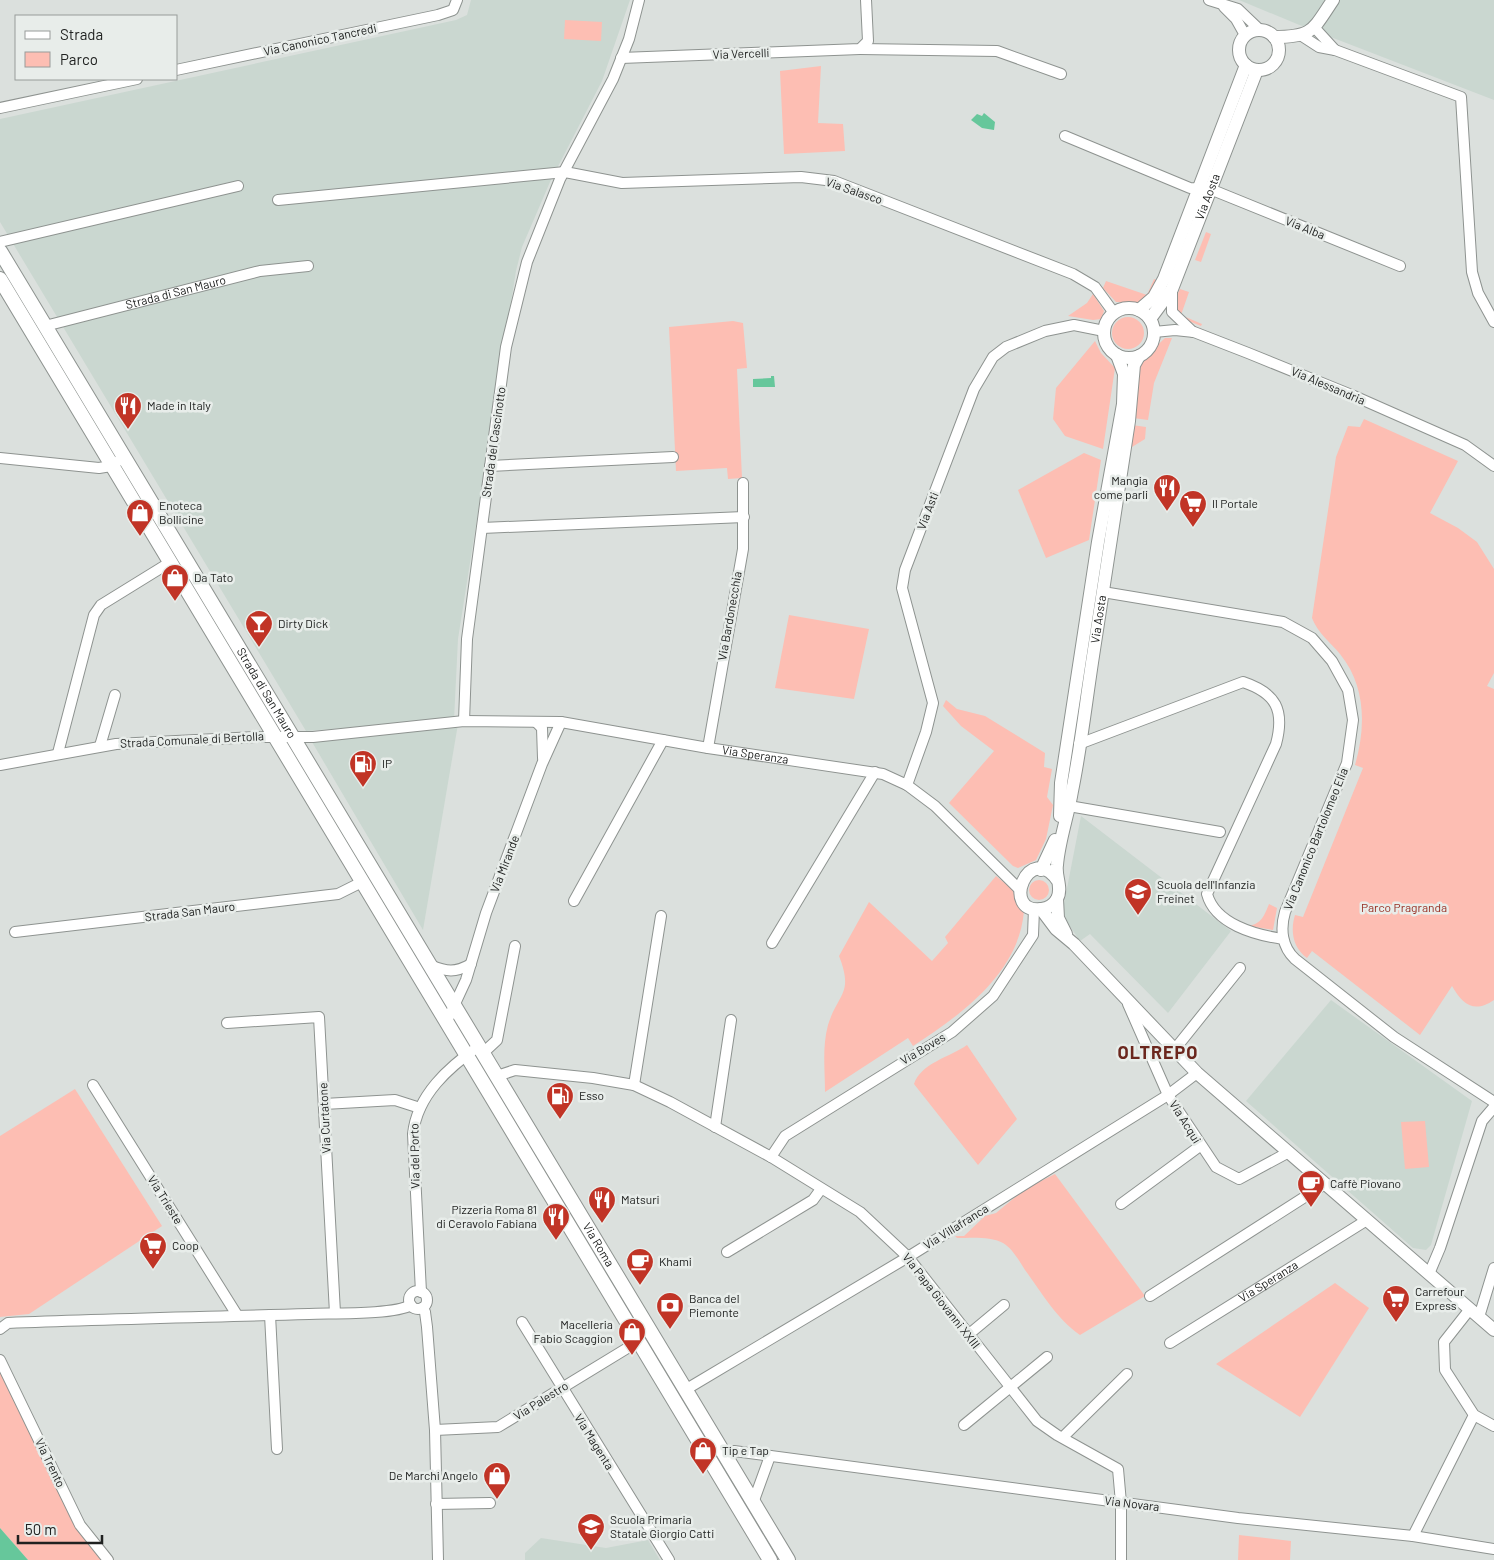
<svg xmlns="http://www.w3.org/2000/svg" width="1494" height="1560" viewBox="0 0 1494 1560" font-family="Barlow,sans-serif">
  <style>
    .built { fill: #cad7d0 }
    .green { fill: #fdbeb3 }
    .water { fill: #66c79b }
    .lines { fill: none; stroke-linecap: round; stroke-linejoin: round }
    .minor-casing { stroke: #8e9390; stroke-width: 12 }
    .tertiary-casing { stroke: #8e9390; stroke-width: 14 }
    .secondary-casing { stroke: #8e9390; stroke-width: 16 }
    .minor { stroke: #fff; stroke-width: 10 }
    .tertiary { stroke: #fff; stroke-width: 12 }
    .secondary { stroke: #fff; stroke-width: 14 }
    .labels { text-anchor: middle; stroke-width: 5; stroke-linejoin: round; paint-order: stroke }
    .street-label { font-size: 12px; fill: #202221; stroke: #e8edea }
    .poi-label { font-size: 12px; fill: #202221; stroke: #e8edea; text-anchor: start }
    .park-label { font-size: 12px; fill: #952c21; stroke: #e8edea }
    .district-label { font-size: 18px; font-weight: bold; letter-spacing: 1px; fill: #6b271e; stroke: #e8edea }
  </style>
  <rect width="100%" height="100%" fill="#dbe0dd"/>
  <g class="built">
    <path d="M471,0h159l-28,81 -52,101 -28,65 -6,24 -58,368 -4,81 -148,11 -306,-509v-103l456,-99 11,-5z"/>
    <path d="M1239,0h255v100l-197,-76z"/>
    <path d="M458,724l-35,206 -111,-188 24,-5z"/>
    <path d="M1081,816l150,115 -63,82 -78,-79 -10,7 -13,-19 -4,-13z"/>
    <path d="M1331,1000l141,101 -41,144 -5,5 -13,-2 -167,-147z"/>
    <path d="M541,1538l65,10 42,-8 12,20h-135v-7z"/>
  </g>
  <g class="green">
    <path d="M565,20l37,2 -1,19 -37,-2z"/>
    <path d="M821,66l-3,57 25,1 2,27 -61,3 -4,-83z"/>
    <path d="M1206,232l5,2 -10,28 -6,-2z"/>
    <path d="M1154,279l4,2 -6,10 -13,12 -23,-1 -13,-14 3,-7 41,14z"/>
    <path d="M1180,289l9,3 -8,23 21,9 -1,2 -15,-6 -9,-7 -1,-16z"/>
    <path d="M1093,294l11,17 -3,8 -8,1 -25,-4 19,-13z"/>
    <circle cx="1128" cy="333" r="16"/>
    <path d="M733,321l10,2 4,45 -10,1 5,109 -14,1 -1,-11 -51,3 -7,-144z"/>
    <path d="M1165,338h7l-18,45 -6,37 -15,-2 6,-55z"/>
    <path d="M1095,341l6,12 14,15 -12,81 -38,-13 -12,-17 3,-31z"/>
    <path d="M1364,419l94,42 -28,52 28,15 19,14 17,27v104l-7,13 7,3v311c-20,14 -32,4 -42,-14l-32,49 -108,-84 -5,7c-14,-10 -17,-27 -12,-43l8,2 60,-149 -8,-3c11,-38 11,-79 -15,-111 -9,-11 -23,-22 -28,-36l24,-161 12,-31 12,1z"/>
    <path d="M1132,425l14,2 -1,12 -13,8z"/>
    <path d="M1084,453l17,7 -12,80 -43,18 -28,-68z"/>
    <path d="M789,615l80,14 -15,70 -79,-11z"/>
    <path d="M946,700l11,9 28,7 60,37 -1,14 8,2 -5,28 6,8 -7,34 -10,21 -18,8 -5,-2 -64,-63 45,-52 -33,-25 -18,-20z"/>
    <path d="M996,876l16,13 5,13 7,9c-5,62 -63,104 -111,135l-5,-8 -83,54c0,-22 -3,-45 3,-67 10,-32 26,-31 11,-69l30,-54 63,59 16,-18 -3,-6z"/>
    <circle cx="1039" cy="890" r="10"/>
    <path d="M1269,904l8,4 -4,22 -24,-4c13,-3 15,-10 20,-22z"/>
    <path d="M967,1045l50,74 -39,46 -64,-81c7,-21 36,-27 53,-39z"/>
    <path d="M75,1089l87,137 -133,88 -29,3v-181z"/>
    <path d="M1425,1121l4,46 -24,2 -4,-47z"/>
    <path d="M1055,1174l90,122 -65,39c-24,-17 -38,-42 -55,-65 -6,-9 -12,-21 -22,-27 -13,-7 -32,-5 -46,-5l-2,-2h9l21,-20 11,-3 29,-24z"/>
    <path d="M1335,1283l34,25 -69,109 -84,-53z"/>
    <path d="M0,1363l80,161 27,36h-79l-28,-32z"/>
    <path d="M1239,1535l52,6 -1,19h-52z"/>
  </g>
  <g class="water">
    <path d="M984,113l11,9 -1,8 -12,-2 -11,-8 6,-6 5,2z"/>
    <path d="M771,376h3l1,11h-22v-8l18,-1z"/>
    <path d="M0,1528l28,32h-28z"/>
  </g>
  <g class="lines">
    <defs>
      <g id="minor">
        <path d="M1209,0l29,9 22,21"/>
        <path d="M1224,7l12,12 9,16"/>
        <path d="M1314,27l21,23"/>
        <path d="M1302,36l17,11 16,3 126,47 11,175 6,21 16,29"/>
        <path d="M860,49l137,2 64,23"/>
        <path d="M621,58l239,-9 8,-8 -2,-41"/>
        <path d="M176,70l262,-55 15,-5 4,-10"/>
        <path d="M0,108l137,-29"/>
        <path d="M1065,136l125,52 20,1 190,77"/>
        <path d="M278,200l287,-28 57,11 179,-6 33,4 239,93 22,13 19,26"/>
        <path d="M0,242l238,-56"/>
        <path d="M1172,289v23l21,20"/>
        <path id="s1" d="M45,326l215,-55 48,-5"/>
        <path d="M1154,332l21,-2 19,2 54,21 106,43 111,49 29,21"/>
        <path d="M0,458l99,10 12,-2 13,-9"/>
        <path d="M490,466l183,-9"/>
        <path d="M482,528l262,-11"/>
        <path d="M1103,592l180,30 29,16 20,23 16,29 5,30 -6,43 -62,149c-5,17 -3,35 10,47l99,78 100,65"/>
        <path d="M464,721l3,-82 39,-292 21,-85 33,-83 53,-100 16,-40 10,-39"/>
        <path d="M536,722l6,6 1,30"/>
        <path d="M1079,744l164,-62c33,11 42,28 33,62l-69,150c8,30 48,41 76,45"/>
        <path d="M100,746l15,-51"/>
        <path d="M708,748l35,-199v-66"/>
        <path d="M58,753l36,-138 7,-10 68,-42"/>
        <path id="s2" d="M0,765l116,-21 140,-7h57l151,-16 97,1 147,26 175,26 24,11 28,21 85,84"/>
        <path d="M907,785l19,-53 7,-29 -31,-115 3,-18 69,-181 19,-32 13,-10 39,-16 29,-6 30,6"/>
        <path d="M1063,805l157,27"/>
        <path d="M574,901l89,-161"/>
        <path d="M15,932l323,-38 24,-12"/>
        <path d="M772,943l103,-171"/>
        <path d="M430,965c17,7 25,8 41,-1"/>
        <path d="M1128,1004l40,91 48,72 23,12 50,-27"/>
        <path d="M447,1021l19,-41 20,-67 56,-149 19,-42"/>
        <path d="M227,1023l92,-6 16,296"/>
        <path d="M1175,1049l65,-81"/>
        <path d="M483,1053l14,-13 18,-94"/>
        <path d="M497,1076l18,-6 78,8 41,7 36,17 101,55 89,55 48,45 129,164 20,14 61,34 3,34v57"/>
        <path d="M93,1085l144,230"/>
        <path d="M634,1085l27,-169"/>
        <path d="M324,1104l71,-4 25,8"/>
        <path d="M715,1127l16,-107"/>
        <path d="M771,1157l14,-21 167,-104 41,-36 40,-61 1,-26"/>
        <path d="M1121,1204l79,-58"/>
        <path d="M727,1252l86,-52 8,-11"/>
        <path d="M1429,1274l11,-26 42,-127 12,-14"/>
        <circle cx="418" cy="1300" r="9"/>
        <path d="M421,1292l-8,-158c4,-39 36,-67 66,-88"/>
        <path d="M1150,1296l175,-112"/>
        <path d="M422,1308l3,4 2,15 8,103 3,130"/>
        <path d="M1470,1309l-26,33 1,28 29,45 20,11"/>
        <path d="M270,1315l7,134"/>
        <path d="M1479,1317l15,-49"/>
        <path d="M522,1322l147,238"/>
        <path d="M0,1329l8,-6c100,-4 201,-6 301,-9 22,-1 85,1 102,-9"/>
        <path d="M968,1335l36,-30"/>
        <path id="s3" d="M1170,1343l197,-123"/>
        <path d="M0,1360l80,165 28,35"/>
        <path d="M685,1390l223,-133 260,-162 29,-22"/>
        <path d="M964,1425l83,-68"/>
        <path d="M435,1430l63,-3 141,-86"/>
        <path d="M1063,1437l64,-63"/>
        <path d="M724,1454l10,-3 504,67 175,18 81,13"/>
        <path d="M753,1503l17,-47"/>
        <path d="M436,1504l54,-1"/>
        <path d="M1413,1536l61,-121"/>
      </g>
      <g id="tertiary">
        <circle cx="1259" cy="50" r="20"/>
        <path d="M1274,37c39,0 38,-6 59,-37"/>
        <circle cx="1129" cy="333" r="25"/>
        <path d="M1139,310l15,-13 10,-18 82,-214"/>
        <path id="s4" d="M1150,319l22,-30 85,-219"/>
        <path d="M1060,816l1,-33 37,-241 25,-138 1,-30 -7,-19"/>
        <path d="M1041,870l14,-30"/>
        <path id="s5" d="M1058,881c-29,-42 -59,34 -16,28 6,-1 12,-5 15,-10 6,-11 -2,-23 0,-34 2,-25 11,-49 15,-74 9,-44 14,-90 21,-135 12,-78 24,-157 36,-235l5,-56 5,-9"/>
        <path d="M1057,899l1,19 8,16"/>
        <path d="M1041,909l15,20 18,15 123,129 297,257"/>
      </g>
      <g id="secondary">
        <path id="s6" d="M0,251l788,1309"/>
        <path d="M0,279l770,1281"/>
      </g>
    </defs>
    <use href="#minor" class="minor-casing"/>
    <use href="#tertiary" class="tertiary-casing"/>
    <use href="#secondary" class="secondary-casing"/>
    <use href="#minor" class="minor"/>
    <use href="#tertiary" class="tertiary"/>
    <use href="#secondary" class="secondary"/>
  </g>
  <defs>
    <symbol id="restaurant-pin" viewBox="-11 -11 22 30"><path d="M0 17L-7.5 6A9.5 9.5 0 1 1 7.5 6Z" fill="#c13426" stroke="#e8edea"/><path d="M-5-6h1v4h1v-4h1v4h1v-4h1v5L-1.5 .5V6h-2V.5L-5-1ZM5-6V6H3V1.5H1.5Q1.5-4 5-6Z" fill="#fff"/></symbol>
    <symbol id="supermarket-pin" viewBox="-11 -11 22 30"><path d="M0 17L-7.5 6A9.5 9.5 0 1 1 7.5 6Z" fill="#c13426" stroke="#e8edea"/><path d="M-6-5.5h2.5l.6 2H6L4.5 2H-2.5L-4.4-4H-6ZM-1.5 3.2a1.3 1.3 0 1 0 .1 0ZM3 3.2a1.3 1.3 0 1 0 .1 0Z" fill="#fff"/></symbol>
    <symbol id="shop-pin" viewBox="-11 -11 22 30"><path d="M0 17L-7.5 6A9.5 9.5 0 1 1 7.5 6Z" fill="#c13426" stroke="#e8edea"/><path d="M-5-2.5h2.3a2.7 3.5 0 0 1 5.4 0H5L5.5 6h-11ZM-1.5-2.5h3a1.5 2.3 0 0 0-3 0Z" fill="#fff"/></symbol>
    <symbol id="bar-pin" viewBox="-11 -11 22 30"><path d="M0 17L-7.5 6A9.5 9.5 0 1 1 7.5 6Z" fill="#c13426" stroke="#e8edea"/><path d="M-6-5H6L.8 .8V4.5H3.5V6h-7V4.5H-.8V.8Z" fill="#fff"/></symbol>
    <symbol id="fuel-pin" viewBox="-11 -11 22 30"><path d="M0 17L-7.5 6A9.5 9.5 0 1 1 7.5 6Z" fill="#c13426" stroke="#e8edea"/><path d="M-5.5-6h7V0h2V4h1.3V-2.5L3-4.5l.8-.8L6-3V5H2.5V1h-1V6h-7ZM-4.2-4.7v3.2H.2V-4.7Z" fill="#fff"/></symbol>
    <symbol id="school-pin" viewBox="-11 -11 22 30"><path d="M0 17L-7.5 6A9.5 9.5 0 1 1 7.5 6Z" fill="#c13426" stroke="#e8edea"/><path d="M0-5L7-2L0 1L-7-2ZM-4 1L0 2.5L4 1V4Q0 6-4 4Z" fill="#fff"/></symbol>
    <symbol id="cafe-pin" viewBox="-11 -11 22 30"><path d="M0 17L-7.5 6A9.5 9.5 0 1 1 7.5 6Z" fill="#c13426" stroke="#e8edea"/><path d="M-5.5-4.5H6V0H3Q3 3.5 0 3.5H-2.5Q-5.5 3.5-5.5 0ZM3-3.2v2h1.7v-2ZM-6 4.5H4V6H-6Z" fill="#fff"/></symbol>
    <symbol id="bank-pin" viewBox="-11 -11 22 30"><path d="M0 17L-7.5 6A9.5 9.5 0 1 1 7.5 6Z" fill="#c13426" stroke="#e8edea"/><path d="M-6-4H6V4H-6ZM0-2.3a2.3 2.3 0 1 0 0 4.6a2.3 2.3 0 1 0 0-4.6Z" fill="#fff"/></symbol>
  </defs>
  <g fill-rule="evenodd">
    <use href="#restaurant-pin" x="112" y="390" width="32" height="43"/>
    <use href="#restaurant-pin" x="1151" y="472" width="32" height="43"/>
    <use href="#supermarket-pin" x="1177" y="488" width="32" height="43"/>
    <use href="#shop-pin" x="124" y="497" width="32" height="43"/>
    <use href="#shop-pin" x="159" y="562" width="32" height="43"/>
    <use href="#bar-pin" x="243" y="608" width="32" height="43"/>
    <use href="#fuel-pin" x="347" y="748" width="32" height="43"/>
    <use href="#school-pin" x="1122" y="876" width="32" height="43"/>
    <use href="#fuel-pin" x="544" y="1080" width="32" height="43"/>
    <use href="#cafe-pin" x="1295" y="1168" width="32" height="43"/>
    <use href="#restaurant-pin" x="586" y="1184" width="32" height="43"/>
    <use href="#restaurant-pin" x="540" y="1201" width="32" height="43"/>
    <use href="#supermarket-pin" x="137" y="1230" width="32" height="43"/>
    <use href="#cafe-pin" x="624" y="1246" width="32" height="43"/>
    <use href="#supermarket-pin" x="1380" y="1283" width="32" height="43"/>
    <use href="#bank-pin" x="654" y="1290" width="32" height="43"/>
    <use href="#shop-pin" x="616" y="1316" width="32" height="43"/>
    <use href="#shop-pin" x="687" y="1435" width="32" height="43"/>
    <use href="#shop-pin" x="481" y="1460" width="32" height="43"/>
    <use href="#school-pin" x="575" y="1511" width="32" height="43"/>
  </g>
  <g class="labels">
    <g class="street-label">
      <text transform="translate(320 40) rotate(-12)" y="4">Via Canonico Tancredi</text>
      <text transform="translate(741 54) rotate(-2)" y="4">Via Vercelli</text>
      <text transform="translate(854 191) rotate(19)" y="4">Via Salasco</text>
      <text dy="4" stroke="none"><textPath href="#s4" startOffset="136">Via Aosta</textPath></text>
      <text transform="translate(1305 228) rotate(22)" y="4">Via Alba</text>
      <text dy="4" stroke="none"><textPath href="#s1" startOffset="135">Strada di San Mauro</textPath></text>
      <text transform="translate(1328 386) rotate(23)" y="4">Via Alessandria</text>
      <text transform="translate(494 442) rotate(-82)" y="4">Strada del Cascinotto</text>
      <text transform="translate(928 511) rotate(-69)" y="4">Via Asti</text>
      <text transform="translate(730 616) rotate(-80)" y="4">Via Bardonecchia</text>
      <text dy="4" stroke="none"><textPath href="#s5" startOffset="391">Via Aosta</textPath></text>
      <text dy="4" stroke="none"><textPath href="#s6" startOffset="516">Strada di San Mauro</textPath></text>
      <text transform="translate(192 740) rotate(-3)" y="4">Strada Comunale di Bertolla</text>
      <text dy="4" stroke="none"><textPath href="#s2" startOffset="761">Via Speranza</textPath></text>
      <text transform="translate(1316 839) rotate(-68)" y="4">Via Canonico Bartolomeo Elia</text>
      <text transform="translate(505 864) rotate(-69)" y="4">Via Mirande</text>
      <text transform="translate(190 912) rotate(-7)" y="4">Strada San Mauro</text>
      <text transform="translate(923 1049) rotate(-31)" y="4">Via Boves</text>
      <text transform="translate(325 1118) rotate(-93)" y="4">Via Curtatone</text>
      <text transform="translate(1185 1122) rotate(58)" y="4">Via Acqui</text>
      <text transform="translate(415 1156) rotate(-91)" y="4">Via del Porto</text>
      <text transform="translate(165 1200) rotate(58)" y="4">Via Trieste</text>
      <text transform="translate(956 1227) rotate(-32)" y="4">Via Villafranca</text>
      <text dy="4" stroke="none"><textPath href="#s6" startOffset="1160">Via Roma</textPath></text>
      <text dy="4" stroke="none"><textPath href="#s3" startOffset="116">Via Speranza</textPath></text>
      <text transform="translate(941 1301) rotate(52)" y="4">Via Papa Giovanni XXIII</text>
      <text transform="translate(541 1401) rotate(-32)" y="4">Via Palestro</text>
      <text transform="translate(594 1442) rotate(58)" y="4">Via Magenta</text>
      <text transform="translate(50 1463) rotate(64)" y="4">Via Trento</text>
      <text transform="translate(1132 1504) rotate(7)" y="4">Via Novara</text>
    </g>
    <g class="poi-label">
      <text x="147" y="410">Made in Italy</text>
      <text x="1148" y="485" text-anchor="end">Mangia<tspan x="1148" dy="14">come parli</tspan></text>
      <text x="1212" y="508">Il Portale</text>
      <text x="159" y="510">Enoteca<tspan x="159" dy="14">Bollicine</tspan></text>
      <text x="194" y="582">Da Tato</text>
      <text x="278" y="628">Dirty Dick</text>
      <text x="382" y="768">IP</text>
      <text x="1157" y="889">Scuola dell'Infanzia<tspan x="1157" dy="14">Freinet</tspan></text>
      <text x="579" y="1100">Esso</text>
      <text x="1330" y="1188">Caffè Piovano</text>
      <text x="621" y="1204">Matsuri</text>
      <text x="537" y="1214" text-anchor="end">Pizzeria Roma 81<tspan x="537" dy="14">di Ceravolo Fabiana</tspan></text>
      <text x="172" y="1250">Coop</text>
      <text x="659" y="1266">Khami</text>
      <text x="1415" y="1296">Carrefour<tspan x="1415" dy="14">Express</tspan></text>
      <text x="689" y="1303">Banca del<tspan x="689" dy="14">Piemonte</tspan></text>
      <text x="613" y="1329" text-anchor="end">Macelleria<tspan x="613" dy="14">Fabio Scaggion</tspan></text>
      <text x="722" y="1455">Tip e Tap</text>
      <text x="478" y="1480" text-anchor="end">De Marchi Angelo</text>
      <text x="610" y="1524">Scuola Primaria<tspan x="610" dy="14">Statale Giorgio Catti</tspan></text>
    </g>
    <g class="park-label">
      <text x="1404" y="912">Parco Pragranda</text>
    </g>
    <g class="district-label">
      <text x="1158" y="1059">OLTREPO</text>
    </g>
  </g>
  <rect x="15" y="15" width="162" height="65" fill="#e8edea" stroke="#989c9a"/>
  <rect x="25" y="31" width="25" height="8" fill="#ffffff" stroke="#989c9a"/>
  <text x="60" y="40" font-size="15" fill="#202221">Strada</text>
  <rect x="25" y="52" width="25" height="15" fill="#fdbeb3" stroke="#989c9a"/>
  <text x="60" y="65" font-size="15" fill="#202221">Parco</text>
  <path d="M18 1535v8h84v-8" fill="none" stroke="#202221" stroke-width="2.5"/>
  <text x="25" y="1535" font-size="15" fill="#202221" stroke="#e8edea" stroke-width="4" paint-order="stroke">50 m</text>
</svg>
